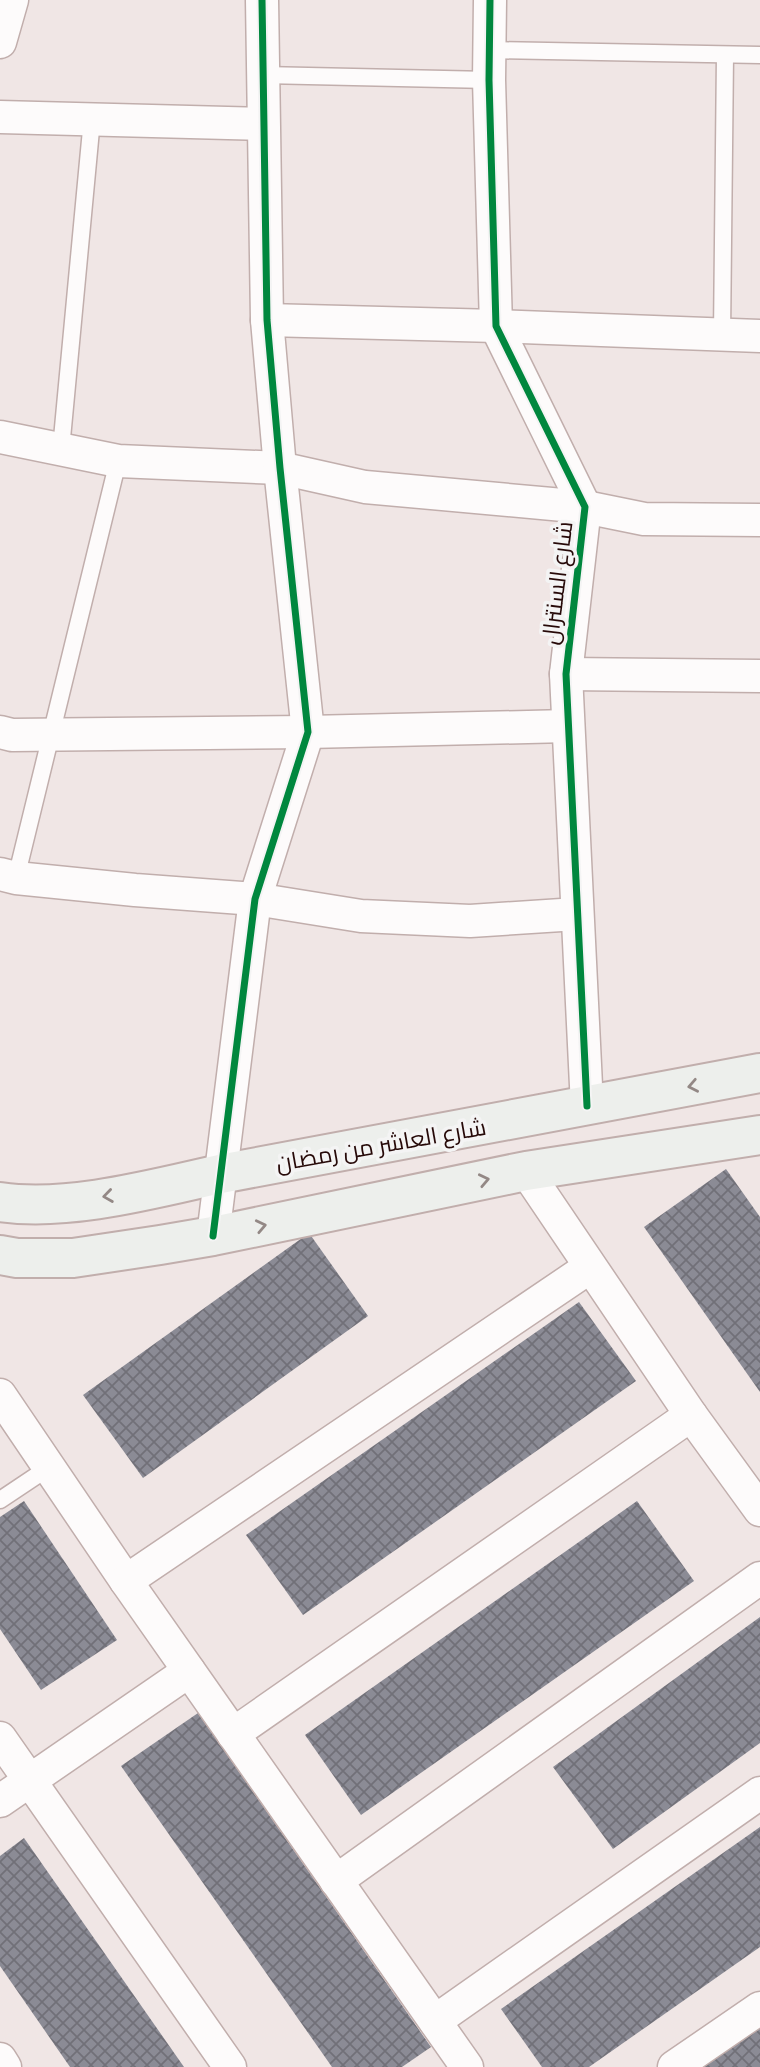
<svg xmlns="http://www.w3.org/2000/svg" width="760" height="2067" viewBox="0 0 760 2067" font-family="Cabin,Cairo,sans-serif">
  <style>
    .building { fill: url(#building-cross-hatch) }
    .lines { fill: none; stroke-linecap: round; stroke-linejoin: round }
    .lane-casing { stroke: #c1aeac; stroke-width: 19 }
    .street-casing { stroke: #c1aeac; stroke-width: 35 }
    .secondary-casing { stroke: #c1aeac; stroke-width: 42 }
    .lane { stroke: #fdfbfb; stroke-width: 16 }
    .street { stroke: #fdfbfb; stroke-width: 32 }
    .secondary { stroke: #edefec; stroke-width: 38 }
    .cycleway-casing { stroke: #f4f4f4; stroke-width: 11 }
    .cycleway { stroke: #00873e; stroke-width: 7 }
    .oneway { stroke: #938885 }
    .labels { text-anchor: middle; stroke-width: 7; stroke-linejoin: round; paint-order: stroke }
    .street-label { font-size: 23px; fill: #260908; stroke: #f4f4f4 }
  </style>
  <defs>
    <pattern id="building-cross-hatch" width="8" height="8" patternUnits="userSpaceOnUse" patternTransform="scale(1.75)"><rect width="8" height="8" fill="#8b8b95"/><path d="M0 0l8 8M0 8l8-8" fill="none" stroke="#717078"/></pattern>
  </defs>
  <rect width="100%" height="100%" fill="#f0e6e5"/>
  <g class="building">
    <path d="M726,1169l34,48v175l-116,-165z"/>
    <path d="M309,1233l59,83 -225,162 -60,-83z"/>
    <path d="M579,1302l57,79 -333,234 -57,-80z"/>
    <path d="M24,1501l93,139 -76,50 -41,-61v-112z"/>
    <path d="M637,1501l57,80 -333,234 -56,-80z"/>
    <path d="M760,1617v126l-147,106 -60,-82z"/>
    <path d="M198,1713l233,334 -29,20h-70l-211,-301z"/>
    <path d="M760,1827v120l-171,120h-47l-41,-58z"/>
    <path d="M24,1838l160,229h-114l-70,-101v-110z"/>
    <path d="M760,2025v42h-58z"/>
  </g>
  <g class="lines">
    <defs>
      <g id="lane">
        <path d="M489,50l271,5"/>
        <path d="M263,75l226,5"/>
        <path d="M722,335l3,-280"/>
        <path d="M61,449l31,-330"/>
        <path d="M16,878l102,-417"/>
        <path d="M0,1500l48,-32"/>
      </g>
      <g id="street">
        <path d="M490,0l-1,80 7,246 89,181 -19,167 21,432"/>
        <path d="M0,42l12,-42"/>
        <path d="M0,117l263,7"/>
        <path d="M267,320l229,6 264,10"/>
        <path d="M0,437l118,24 162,7 85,19 220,20 59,12 116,1"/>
        <path d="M566,674l194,2"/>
        <path d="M0,732l12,3 296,-3 260,-6"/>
        <path d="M0,874l16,4 119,12 120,9 106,17 109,5 107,-7"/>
        <path d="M526,1171l165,244 69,95"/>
        <path d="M213,1236l42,-337 53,-167 -28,-264 -13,-148 -5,-320"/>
        <path d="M0,1395l126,186 341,486"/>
        <path d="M126,1581l464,-314"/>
        <path d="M233,1734l458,-319"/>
        <path d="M0,1738l230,329"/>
        <path d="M0,1801l189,-130"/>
        <path d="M336,1881l424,-303"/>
        <path d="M435,2021l325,-228"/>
        <path d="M0,2059l5,8"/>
        <path d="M674,2067l86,-59"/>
      </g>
      <g id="secondary">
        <path d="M0,1202c68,10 153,-13 220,-28l540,-101"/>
        <path d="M0,1255l17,3h56l87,-13 53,-9 313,-65 234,-36"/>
      </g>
    </defs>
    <use href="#lane" class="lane-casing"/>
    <use href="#street" class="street-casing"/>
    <use href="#secondary" class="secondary-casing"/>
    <use href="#lane" class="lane"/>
    <use href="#street" class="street"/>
    <use href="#secondary" class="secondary"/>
    <defs>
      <g id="cycleway">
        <path d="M490,0l-1,80 7,246 89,181 -19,167 21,432"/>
        <path d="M213,1236l42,-337 53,-167 -28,-264 -13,-148 -5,-320"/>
      </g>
    </defs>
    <use href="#cycleway" class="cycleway-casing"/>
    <use href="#cycleway" class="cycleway"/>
  </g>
  <defs><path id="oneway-chevron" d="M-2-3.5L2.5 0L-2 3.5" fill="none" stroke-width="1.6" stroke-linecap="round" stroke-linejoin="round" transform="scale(1.75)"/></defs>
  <g class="oneway">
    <use href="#oneway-chevron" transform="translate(693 1086) rotate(169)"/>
    <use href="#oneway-chevron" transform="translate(484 1180) rotate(-12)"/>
    <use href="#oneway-chevron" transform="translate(108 1196) rotate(172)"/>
    <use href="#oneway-chevron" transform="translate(261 1226) rotate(-12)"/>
  </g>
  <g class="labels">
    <g class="street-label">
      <text transform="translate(557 583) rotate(-83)" y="8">شارع السنترال</text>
      <text transform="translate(381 1145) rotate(-10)" y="8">شارع العاشر من رمضان</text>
    </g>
  </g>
</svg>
